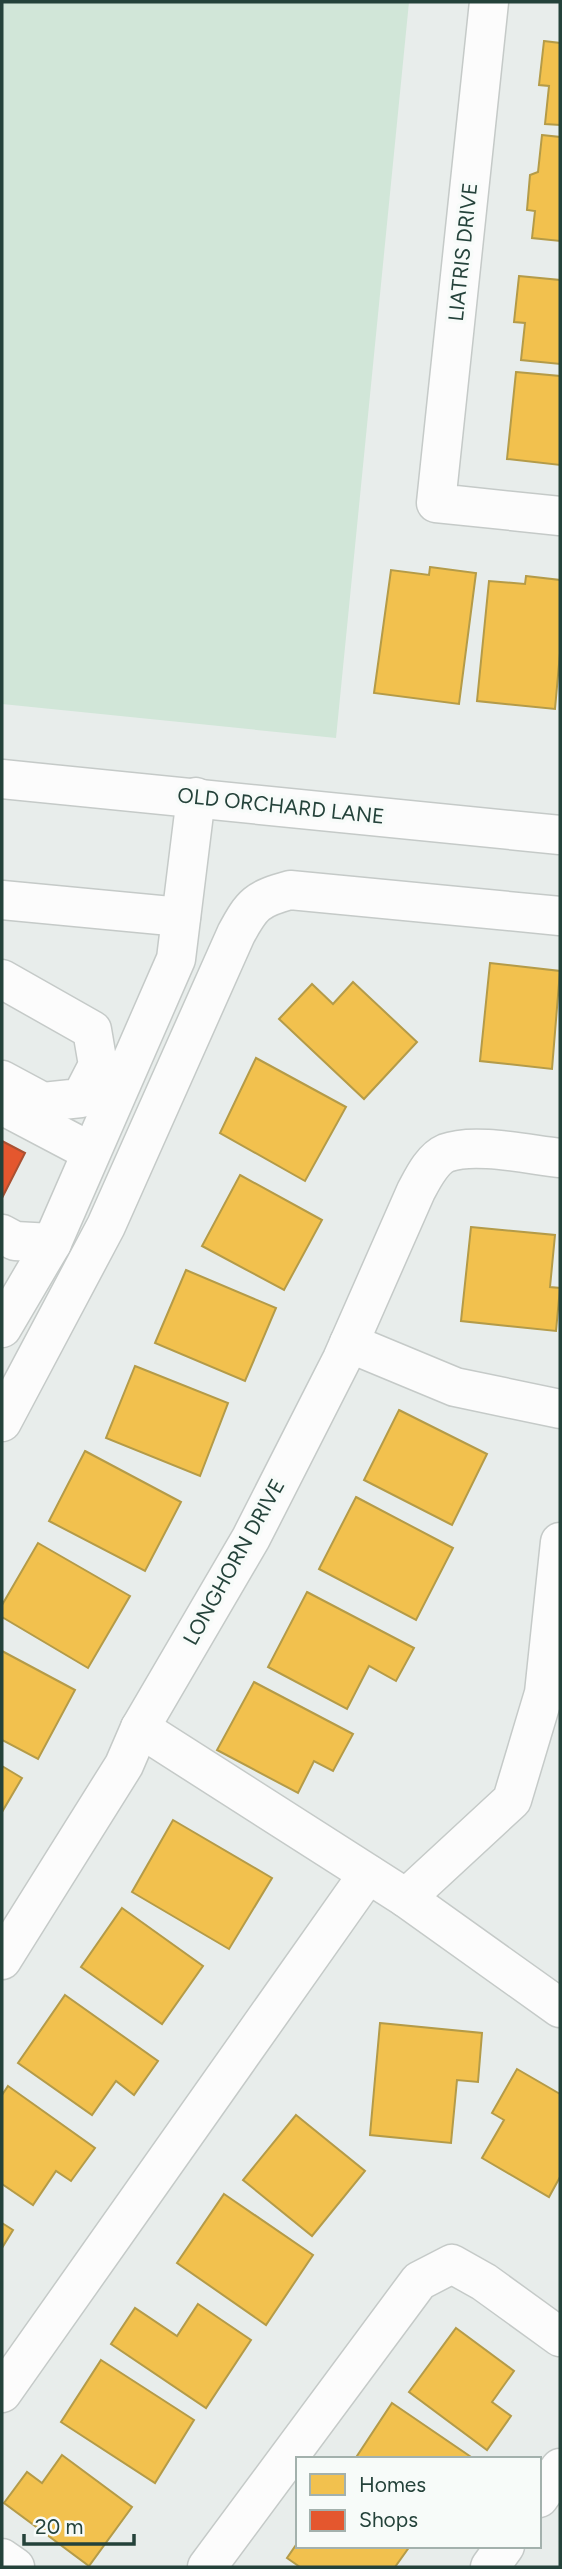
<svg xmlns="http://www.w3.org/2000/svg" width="562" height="2569" viewBox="0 0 562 2569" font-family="Figtree,sans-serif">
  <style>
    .green { fill: #d1e6d8 }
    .homes { fill: #f2c14e; stroke: #b49b48; stroke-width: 2 }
    .shops { fill: #e4572e; stroke: #aa5132; stroke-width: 2 }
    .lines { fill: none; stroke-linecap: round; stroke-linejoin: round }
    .minor-casing { stroke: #c5cac8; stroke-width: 41 }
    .minor { stroke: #fcfcfc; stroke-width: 38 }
    .labels { text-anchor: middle; stroke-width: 7; stroke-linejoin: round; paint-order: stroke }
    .street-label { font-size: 21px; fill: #24423a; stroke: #f7fbf9 }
  </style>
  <rect width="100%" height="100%" fill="#e8edeb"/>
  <path class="green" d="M2,2h407l-73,736 -334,-34z"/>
  <g class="homes">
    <path d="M544,41l16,2v82l-15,-1 4,-38 -10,-1z"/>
    <path d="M542,135l18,2v104l-28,-3 3,-27 -8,-1 3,-35 8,-3z"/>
    <path d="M519,276l41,4v84l-39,-4 4,-37 -11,-1z"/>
    <path d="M516,372l44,4v89l-53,-6z"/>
    <path d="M430,567l46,6 -17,131 -85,-11 17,-123 38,5z"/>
    <path d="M526,576l34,4v73l-5,56 -78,-8 12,-120 36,3z"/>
    <path d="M490,963l70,8 -8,98 -72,-8z"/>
    <path d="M353,982l64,60 -53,57 -85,-80 33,-35 21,20z"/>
    <path d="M256,1058l90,49 -41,74 -85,-48z"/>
    <path d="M240,1175l82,45 -38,70 -82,-44z"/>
    <path d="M471,1227l84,8 -5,52 10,1 -4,43 -95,-10z"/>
    <path d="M186,1270l90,38 -31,73 -90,-38z"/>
    <path d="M135,1366l93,37 -28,73 -94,-38z"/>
    <path d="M399,1410l88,44 -35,71 -88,-45z"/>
    <path d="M85,1451l96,51 -36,69 -96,-50z"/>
    <path d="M356,1497l97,51 -37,72 -97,-51z"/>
    <path d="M38,1543l92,53 -42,72 -86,-51v-12z"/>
    <path d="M307,1592l107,56 -18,33 -27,-15 -22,43 -79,-42z"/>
    <path d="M2,1651l73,39 -37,69 -36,-19z"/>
    <path d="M254,1682l99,52 -20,37 -19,-10 -16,32 -81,-43z"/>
    <path d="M2,1766l20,12 -20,34z"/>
    <path d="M173,1820l99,58 -43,71 -97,-57z"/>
    <path d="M122,1908l81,58 -41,58 -81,-57z"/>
    <path d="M65,1995l93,66 -24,34 -18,-14 -24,34 -74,-52z"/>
    <path d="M380,2023l102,10 -4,49 -21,-2 -6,63 -81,-8z"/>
    <path d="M517,2069l43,25v83l-11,20 -67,-39 22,-38 -12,-7z"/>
    <path d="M8,2086l87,62 -24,33 -15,-10 -23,34 -31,-21v-89z"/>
    <path d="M296,2115l69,56 -53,65 -69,-56z"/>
    <path d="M224,2194l89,61 -47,70 -89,-62z"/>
    <path d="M2,2223l11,7 -11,18z"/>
    <path d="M198,2304l53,36 -45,68 -95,-64 24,-36 42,28z"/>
    <path d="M456,2328l58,43 -22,31 19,14 -24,34 -78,-58z"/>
    <path d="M101,2360l93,60 -39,63 -94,-61z"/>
    <path d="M392,2403l82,56h-119z"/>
    <path d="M62,2455l70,52 -43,59 -85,-63 23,-31 15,11z"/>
    <path d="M298,2542v4h112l-15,21h-95l-13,-9z"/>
  </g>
  <path class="shops" d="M2,1141l23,12 -23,45z"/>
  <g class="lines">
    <defs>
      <g id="minor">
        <path d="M489,2l-53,501 124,13"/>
        <path d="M2,779l558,56"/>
        <path d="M2,900l179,17"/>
        <path d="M2,979l90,51 6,35 -17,33 -38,4 -41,-22"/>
        <path d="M2,1105l89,47"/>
        <path d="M2,1234l13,7 37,2"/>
        <path d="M2,1328l50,-85 124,-284 20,-162"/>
        <path d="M349,1343l106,44 105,22"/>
        <path d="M2,1422l104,-196 130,-292c16,-30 21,-35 54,-44l270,26"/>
        <path d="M140,1728l266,170 154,110"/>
        <path d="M406,1898l106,-98 32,-107 16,-151"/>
        <path d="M2,1960l122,-195 16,-37 111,-190 91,-179 74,-168c7,-13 16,-32 30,-38 29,-11 84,2 114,5"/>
        <path d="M2,2393l366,-519"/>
        <path d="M539,2498l21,-30"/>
        <path d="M2,2558l13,9"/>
        <path d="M207,2567l212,-286 33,-17 32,18 76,55"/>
        <path d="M490,2567l15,-21"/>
      </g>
    </defs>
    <use href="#minor" class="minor-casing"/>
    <use href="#minor" class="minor"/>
  </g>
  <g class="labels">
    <g class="street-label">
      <text transform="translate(463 252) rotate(-84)" y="7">LIATRIS DRIVE</text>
      <text transform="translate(281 806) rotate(6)" y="7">OLD ORCHARD LANE</text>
      <text transform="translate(234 1562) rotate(-61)" y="7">LONGHORN DRIVE</text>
    </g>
  </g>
  <rect width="562" height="2569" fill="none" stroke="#24423a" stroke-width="7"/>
  <rect x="296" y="2457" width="245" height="91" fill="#f7fbf9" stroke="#a3b1ad" stroke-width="2"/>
  <rect x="310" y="2474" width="35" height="21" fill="#f2c14e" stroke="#a3b1ad" stroke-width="2"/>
  <text x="359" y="2492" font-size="21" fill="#24423a">Homes</text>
  <rect x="310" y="2510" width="35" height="21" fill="#e4572e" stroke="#a3b1ad" stroke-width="2"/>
  <text x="359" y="2527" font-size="21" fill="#24423a">Shops</text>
  <path d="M24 2534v10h110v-10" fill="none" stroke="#24423a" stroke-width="3.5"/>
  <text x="35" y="2534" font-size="21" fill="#24423a" stroke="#f7fbf9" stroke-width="5" paint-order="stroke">20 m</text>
</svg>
